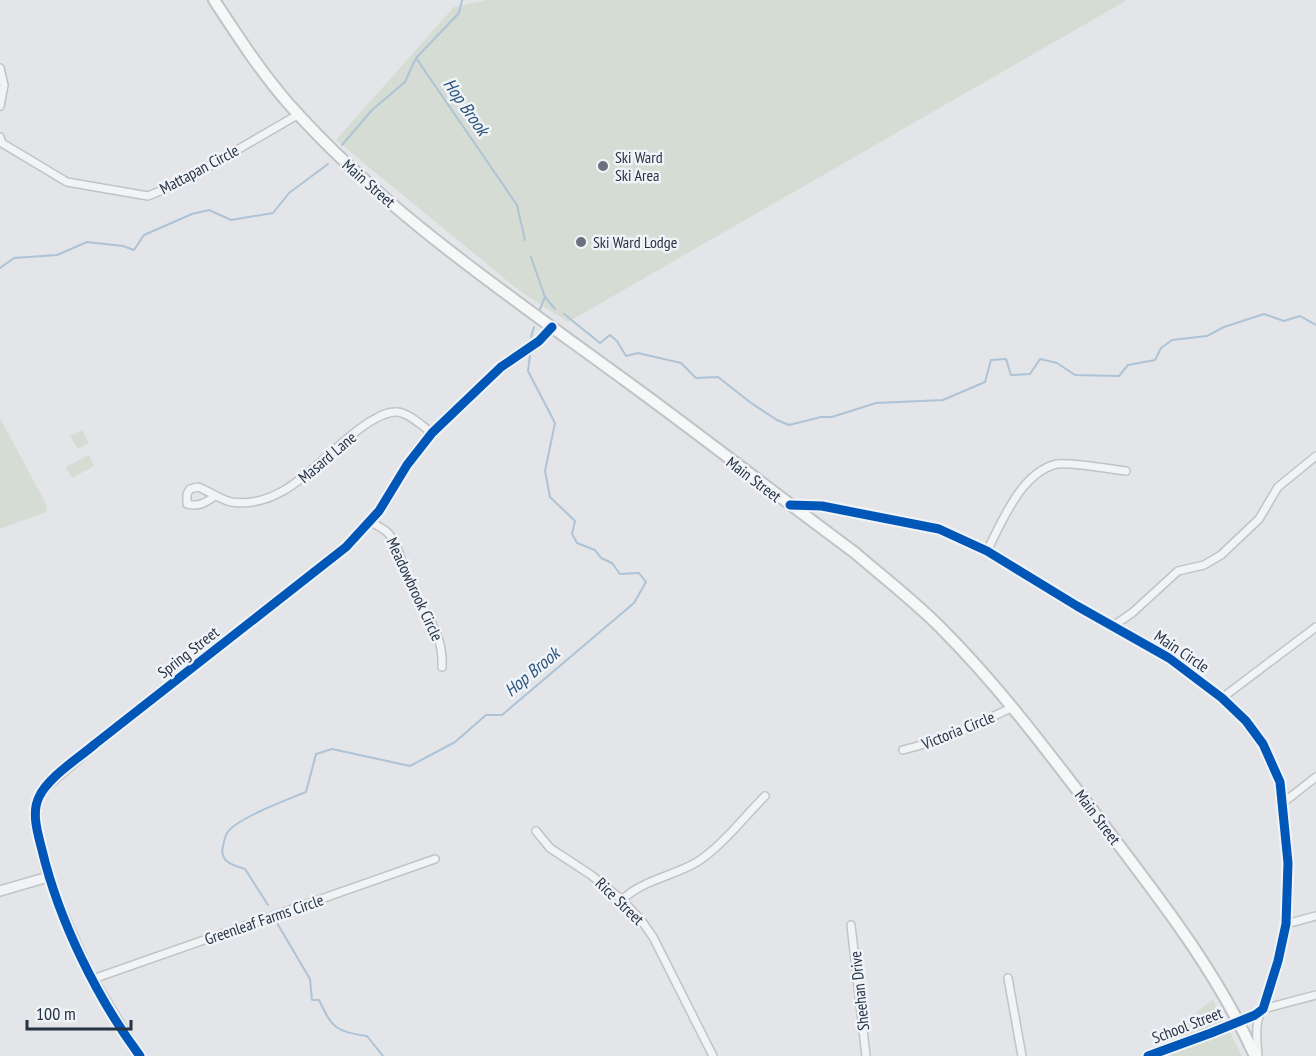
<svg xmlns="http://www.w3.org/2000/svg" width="1316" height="1056" viewBox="0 0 1316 1056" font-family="'PT Sans Narrow',sans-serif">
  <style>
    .green { fill: #d4dcd3 }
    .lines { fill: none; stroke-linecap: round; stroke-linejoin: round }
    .stream { stroke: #aec3d6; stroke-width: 2 }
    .minor-casing { stroke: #c1c3c6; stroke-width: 10 }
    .tertiary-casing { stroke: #c1c3c6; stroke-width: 12 }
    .secondary-casing { stroke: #c1c3c6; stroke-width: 14 }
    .minor { stroke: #f2f3f5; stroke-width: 7 }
    .tertiary { stroke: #f2f3f5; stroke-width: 9 }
    .secondary { stroke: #f6f7f7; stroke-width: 10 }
    .cycleway-casing { stroke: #f0f4f8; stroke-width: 13 }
    .cycleway { stroke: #0057b8; stroke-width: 9 }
    .poi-dot { fill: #69717d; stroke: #f0f4f8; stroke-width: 2 }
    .labels { text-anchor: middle; stroke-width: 5; stroke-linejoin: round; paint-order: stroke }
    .poi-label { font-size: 16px; fill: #273344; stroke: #f0f4f8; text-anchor: start }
    .street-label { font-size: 16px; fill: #273344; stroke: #f0f4f8 }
    .water-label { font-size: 18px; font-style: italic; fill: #2d557c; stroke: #f0f4f8 }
  </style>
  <rect width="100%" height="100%" fill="#e3e5e8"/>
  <g class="green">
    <path d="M487,0h640l-559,322 -47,-30 -185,-152 118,-133z"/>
    <path d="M0,418l47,88 -1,6 -46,17z"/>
    <path d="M82,430l7,13 -11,6 -8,-13z"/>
    <path d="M89,455l5,11 -22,12 -6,-11z"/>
    <path d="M1213,1000l29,56h-94l31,-12c6,-21 15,-32 34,-44z"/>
  </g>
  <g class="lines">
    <g class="stream">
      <path d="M462,0l-3,13 -43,45 101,147 8,35"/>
      <path d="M342,145l30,-35 33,-28 10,-22"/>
      <path d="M531,257l14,40 -5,12"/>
      <path d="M0,268l14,-10 43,-3 30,-13 36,4 11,4 10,-15 48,-21 17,-4 22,10 42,-7 16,-20 39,-29"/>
      <path d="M545,297l10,12"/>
      <path d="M564,314l36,29 10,-8 7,6 9,15 12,-3 43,10 15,15 22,-1 33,26 26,17 12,5 32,-8h11l44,-14 67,-3 42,-18 6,-22 15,-1 5,16 19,-1 10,-15 17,4 18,12 44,1 9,-11 27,-5 6,-12 11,-8 35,-4 17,-9 40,-13 20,7 16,-5 16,9"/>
      <path d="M531,337l3,-10"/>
      <path d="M268,905l-23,-36c-12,-4 -26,-7 -22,-23 1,-4 2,-10 4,-13 8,-14 62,-34 79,-41l10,-38 16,-5 78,17 45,-24 31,-27h16l132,-112 12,-21 -7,-9 -19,1 -8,-11 -11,-5 -6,-8 -18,-7 -5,-9 3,-13 -25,-24 -5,-26 10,-48 -27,-52 2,-16"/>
      <path d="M277,923l33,56 2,21h7c14,29 16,31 48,36l16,20"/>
    </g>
    <defs>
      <g id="minor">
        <path d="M0,68l4,17 -4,21"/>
        <path d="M0,137l2,6 65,39 81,14 34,-14 117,-68"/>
        <path d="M215,496c-10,7 -16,11 -28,8v-10l3,-5 8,-2c11,4 21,12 33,15 58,9 96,-55 140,-81 8,-4 16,-10 26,-9 12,1 25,14 35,21"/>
        <path d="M791,505l31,1 117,23 48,22 90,55 92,52 53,40 24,23 17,23 17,38 8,81 -2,61 -8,37 -15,48 -8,6 -44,18 -63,23"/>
        <path d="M370,521c6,5 14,7 19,13 12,16 14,35 22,52 14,29 33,47 31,81"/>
        <path d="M987,551c15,-29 34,-79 70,-87 14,-2 53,5 69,7"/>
        <path d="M1113,626l19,-13 46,-42 26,-6 17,-10 38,-36 19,-32 38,-31"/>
        <path d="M1222,698l94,-71"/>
        <path d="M903,750l47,-13 63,-30"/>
        <path d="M1284,802l32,-25"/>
        <path d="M536,831l14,17 41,27 31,25 19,20 12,17 60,119"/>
        <path d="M48,877l41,94 51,85"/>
        <path d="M622,900c20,-20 52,-24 75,-38 25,-16 47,-45 68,-66"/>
        <path d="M1286,924l30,-8"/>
        <path d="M851,925l15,131"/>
        <path d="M1008,978l14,78"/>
        <path d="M93,979l342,-120"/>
        <path d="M1258,1056c-1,-14 -4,-36 5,-47l53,-14"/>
      </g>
      <path id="tertiary" d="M0,891l48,-14 -13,-57 2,-19 7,-13 56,-48 246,-193 33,-36 28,-46 25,-32 69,-66 38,-26 13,-14"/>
      <path id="secondary" d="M214,0c23,35 46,71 74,103 95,108 222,193 338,278 77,56 152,115 228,171 29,25 59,48 86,75 61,61 111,129 163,197 56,74 113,146 152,232"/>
    </defs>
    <use href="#minor" class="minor-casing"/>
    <use href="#tertiary" class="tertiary-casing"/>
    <use href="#secondary" class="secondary-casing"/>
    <use href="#minor" class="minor"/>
    <use href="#tertiary" class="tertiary"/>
    <use href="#secondary" class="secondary"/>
    <defs>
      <g id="cycleway">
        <path d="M790,505l32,1 117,23 48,22 90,55 92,52 53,40 24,23 17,23 17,38 8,81 -2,61 -8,37 -15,48 -8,6 -44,18 -63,23"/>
        <path d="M140,1056c-43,-58 -81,-135 -98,-206 -4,-16 -11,-37 -3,-53 9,-20 40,-39 56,-53l251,-197 33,-36 28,-46 25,-32 69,-66 38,-26 13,-14"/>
      </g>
    </defs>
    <use href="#cycleway" class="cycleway-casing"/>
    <use href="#cycleway" class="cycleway"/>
  </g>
  <g class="poi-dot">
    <circle cx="603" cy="166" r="6"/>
    <circle cx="581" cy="242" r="6"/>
  </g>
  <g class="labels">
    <g class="poi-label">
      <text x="615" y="163">Ski Ward<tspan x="615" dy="18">Ski Area</tspan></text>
      <text x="593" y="248">Ski Ward Lodge</text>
    </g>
    <g class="street-label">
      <text transform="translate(199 169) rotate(-28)" y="6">Mattapan Circle</text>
      <text transform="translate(369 183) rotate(41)" y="6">Main Street</text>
      <text transform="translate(327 457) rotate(-40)" y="6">Masard Lane</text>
      <text transform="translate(754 479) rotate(37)" y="6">Main Street</text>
      <text transform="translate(415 589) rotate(65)" y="6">Meadowbrook Circle</text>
      <text transform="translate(1182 651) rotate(34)" y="6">Main Circle</text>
      <text transform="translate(188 652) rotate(-38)" y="6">Spring Street</text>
      <text transform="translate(958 730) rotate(-22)" y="6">Victoria Circle</text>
      <text transform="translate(1098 817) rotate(53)" y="6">Main Street</text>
      <text transform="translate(620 901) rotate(44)" y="6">Rice Street</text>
      <text transform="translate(264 919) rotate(-19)" y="6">Greenleaf Farms Circle</text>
      <text transform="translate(859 991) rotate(-96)" y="6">Sheehan Drive</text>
      <text transform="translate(1187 1025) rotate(-21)" y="6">School Street</text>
    </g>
    <g class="water-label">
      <text transform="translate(466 107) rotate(55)" y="6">Hop Brook</text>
      <text transform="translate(532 672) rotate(-40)" y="6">Hop Brook</text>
    </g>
  </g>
  <path d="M27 1020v9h104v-9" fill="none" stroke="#273344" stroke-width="3"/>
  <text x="36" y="1020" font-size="18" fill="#273344" stroke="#f0f4f8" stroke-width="4.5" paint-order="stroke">100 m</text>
</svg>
